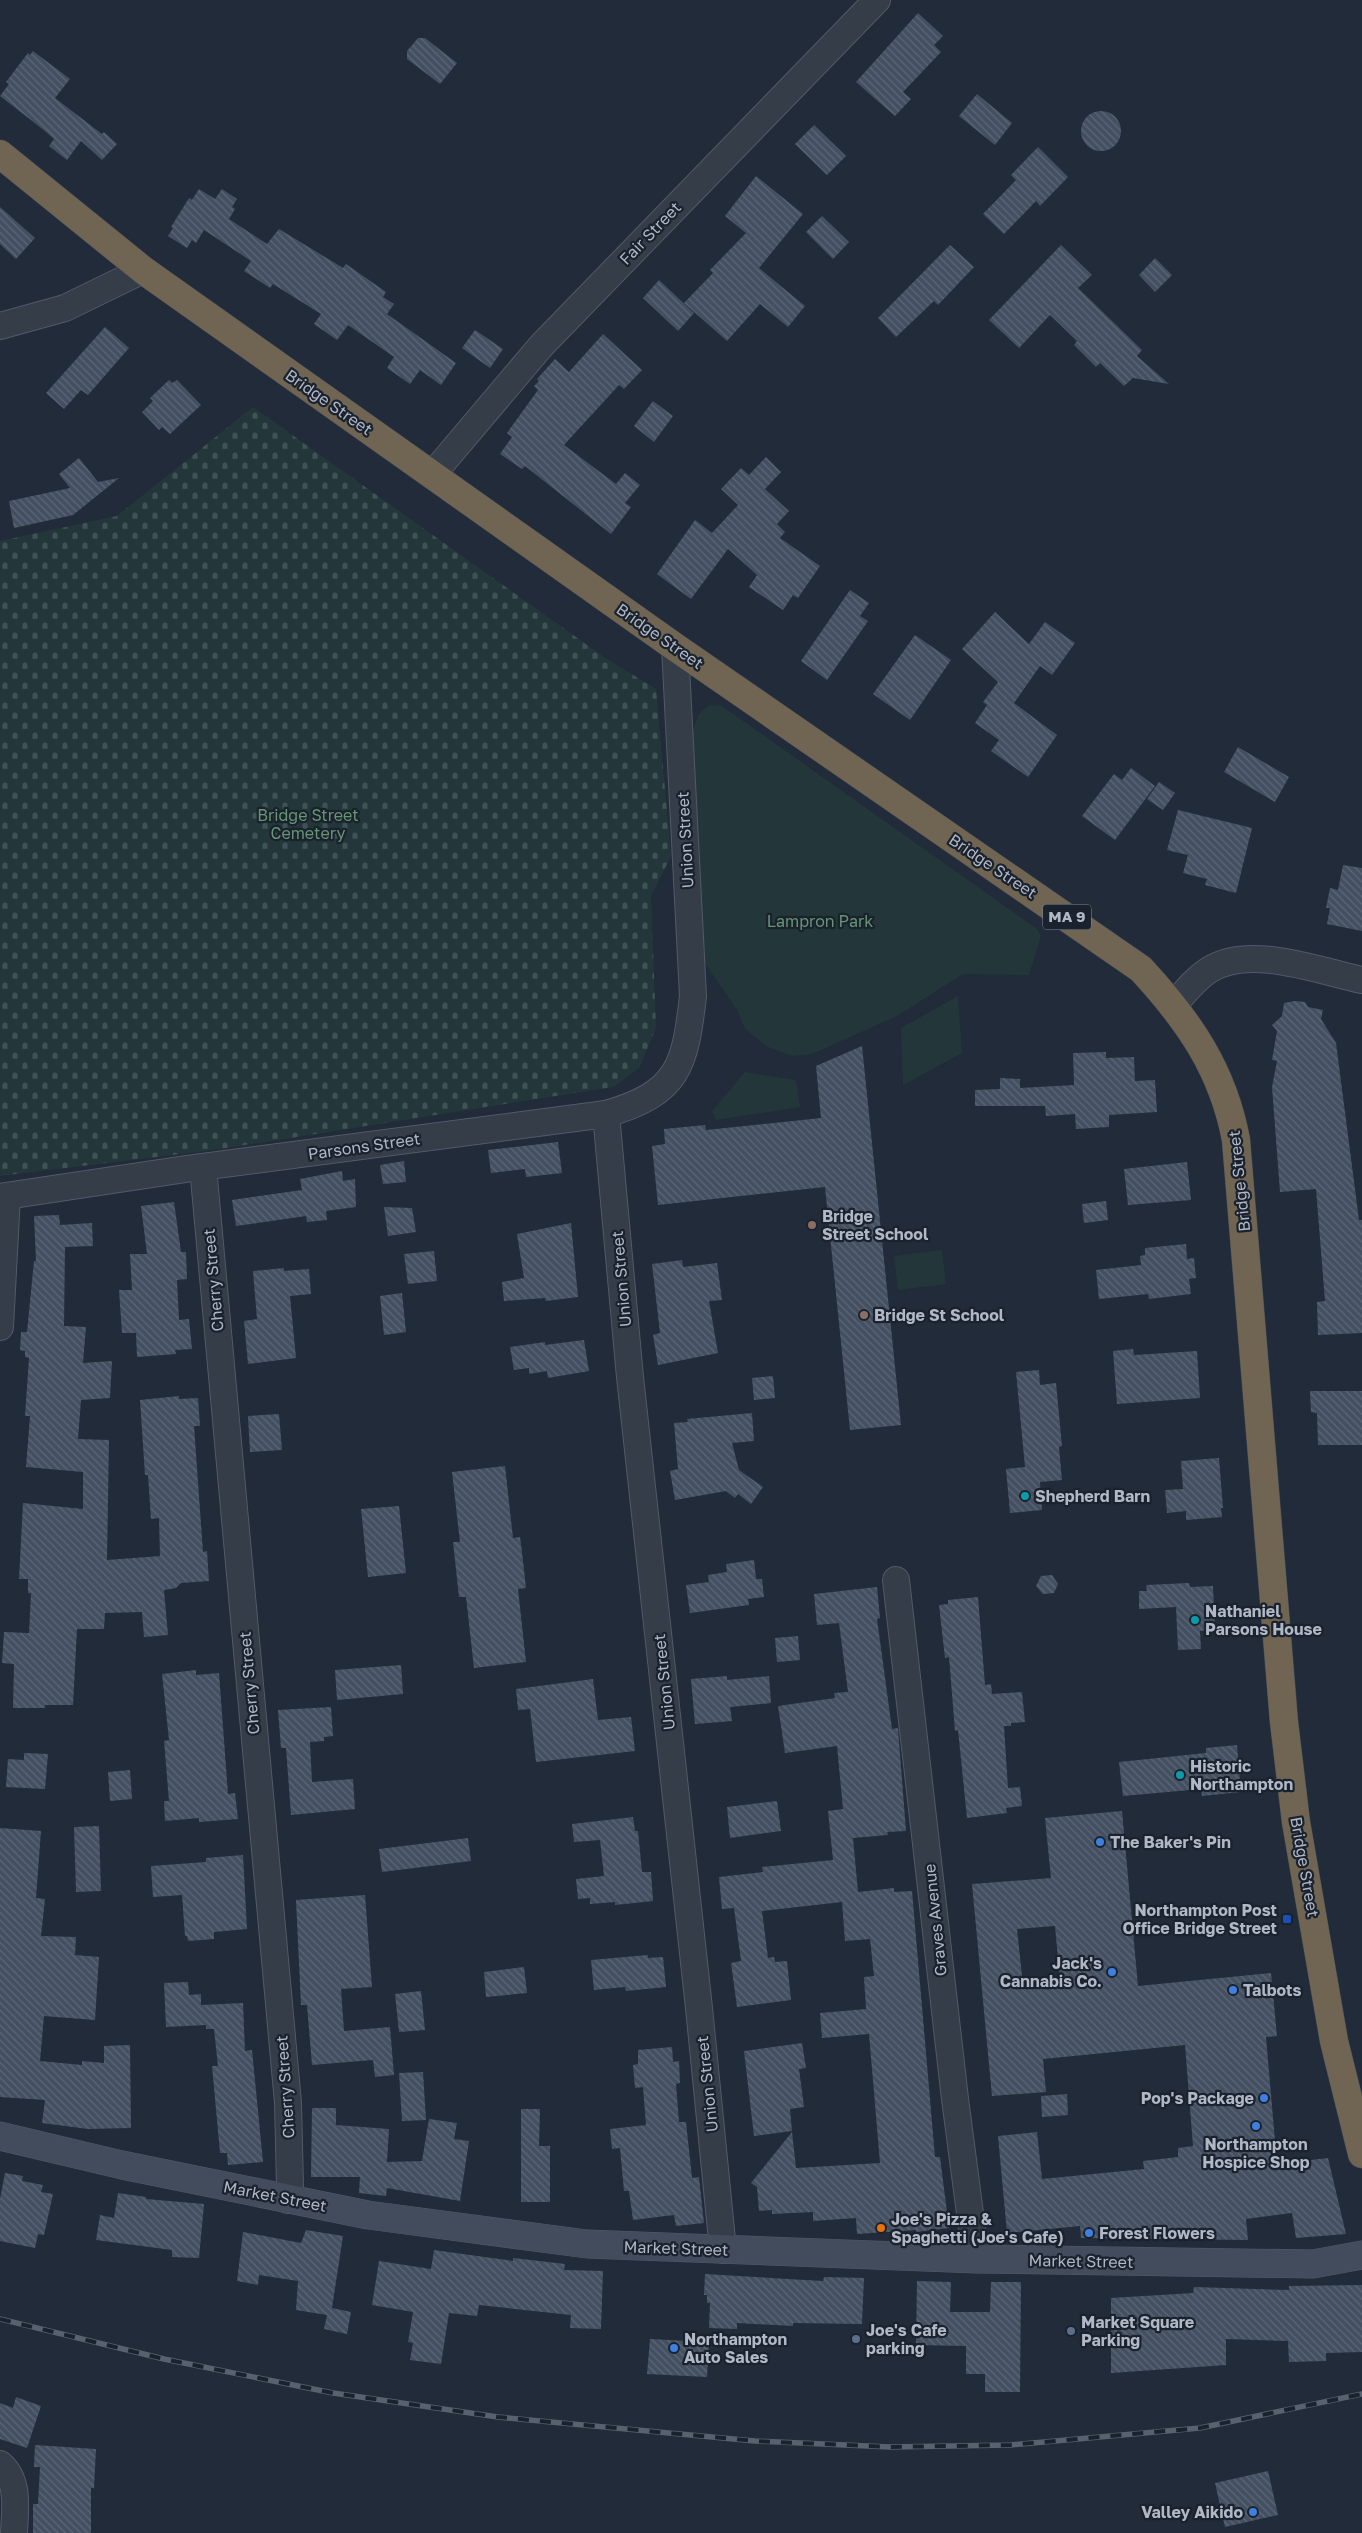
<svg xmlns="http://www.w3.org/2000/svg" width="1362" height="2533" viewBox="0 0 1362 2533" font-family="'Golos Text',sans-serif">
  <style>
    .cemetery { fill: url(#cemetery-stones) }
    .park { fill: #23373a }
    .building { fill: url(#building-back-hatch); fill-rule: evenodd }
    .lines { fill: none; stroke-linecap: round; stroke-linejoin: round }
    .street-casing { stroke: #535a67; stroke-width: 28 }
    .secondary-casing { stroke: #535a67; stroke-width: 29 }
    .highway-casing { stroke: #404754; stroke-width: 29 }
    .street { stroke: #353d49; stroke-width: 26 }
    .secondary { stroke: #434c5c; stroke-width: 28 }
    .highway { stroke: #6f6552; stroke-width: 28 }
    .rail-casing { stroke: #576170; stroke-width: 5.5 }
    .rail { stroke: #1a222e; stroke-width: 4; stroke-dasharray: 11; stroke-linecap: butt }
    .education-dot { fill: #8d6e63; stroke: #1a222e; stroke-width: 2 }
    .culture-dot { fill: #0f9aa8; stroke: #1a222e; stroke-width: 2 }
    .shop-dot { fill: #3f7fe0; stroke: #1a222e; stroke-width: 2 }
    .transit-dot { fill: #1a4fb4; stroke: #1a222e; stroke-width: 2 }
    .food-dot { fill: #e8710a; stroke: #1a222e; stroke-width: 2 }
    .service-dot { fill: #5c6f8a; stroke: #1a222e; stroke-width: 2 }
    .labels { text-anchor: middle; stroke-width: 4.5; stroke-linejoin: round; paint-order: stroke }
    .shield { fill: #1a222e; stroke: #838a98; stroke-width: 1 }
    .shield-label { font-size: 15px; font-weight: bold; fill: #b0b7c6 }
    .street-label { font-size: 16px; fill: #b0b7c6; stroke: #1a222e }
    .park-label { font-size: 16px; fill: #679673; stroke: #1a222e }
    .poi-label { font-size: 16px; font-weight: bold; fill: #b0b7c6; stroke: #1a222e; text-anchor: start }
  </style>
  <defs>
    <pattern id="cemetery-stones" width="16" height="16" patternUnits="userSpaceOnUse" patternTransform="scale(1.25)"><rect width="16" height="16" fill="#23373a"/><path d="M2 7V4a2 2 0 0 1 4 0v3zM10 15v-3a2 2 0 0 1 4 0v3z" fill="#405255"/></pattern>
    <pattern id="building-back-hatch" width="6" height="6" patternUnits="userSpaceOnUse" patternTransform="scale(1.25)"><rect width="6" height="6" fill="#445061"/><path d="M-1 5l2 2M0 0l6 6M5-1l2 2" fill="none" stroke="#5c6776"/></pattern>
  </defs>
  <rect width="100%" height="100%" fill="#212b39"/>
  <path class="cemetery" d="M253,407l351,250 52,32 15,167 -20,40 5,132 -17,40 -26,19 -399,63 -214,26v-635l117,-25z"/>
  <g class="park">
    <path d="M709,705l13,1 315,223 4,7 -12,39 -66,-1 -66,42 -85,38 -20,2 -24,-9 -23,-18 -8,-19 -41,-60v-45l4,-43 -8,-129 6,-18z"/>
    <path d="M958,996l4,57 -59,32 -2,-57z"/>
    <path d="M745,1072l51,8 4,27 -84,13 -4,-9z"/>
    <path d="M942,1250l4,34 -48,6 -4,-34z"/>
  </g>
  <g class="building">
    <path d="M918,13l25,23 -9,9 7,7 -38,40 8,7 -16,17 -39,-34z"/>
    <path d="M418,38h7l32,25 -17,21 -33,-25v-8z"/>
    <path d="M33,51l37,28 -15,19 47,36 2,-2 13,12 -15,16 -21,-19 -14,19 -18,-14 5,-7 -9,-8 -45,-35 9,-12 -3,-2 22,-29 2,2z"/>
    <path d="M977,94l35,29 -17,22 -36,-29z"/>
    <circle cx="1101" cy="131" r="20"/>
    <path d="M814,125l32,31 -19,19 -32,-31z"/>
    <path d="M1038,147l30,30 -28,29 -4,-5 -32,33 -21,-20 33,-34 -5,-5z"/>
    <path d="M756,176l47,38 -44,54 46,38 -17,21 -28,-23 -33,37 -43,-38 29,-30 -3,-3 36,-37 -21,-17z"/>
    <path d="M199,189l16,10 7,-10 15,10 -5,8 3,2 -6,10 38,25 12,-15 64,39 3,-4 40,28 -3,5 11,7 -7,10 69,49 -15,22 -21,-15 -10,14 -23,-16 7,-11 -46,-32 -11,15 -23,-16 7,-10 -48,-30 -3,4 -26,-17 7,-10 -47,-31 -8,13 -4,-3 -5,8 -19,-12 5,-8 -2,-1 18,-29 3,2z"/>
    <path d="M0,207l35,31 -19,21 -16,-15z"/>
    <path d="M822,216l27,26 -16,17 -27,-27z"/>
    <path d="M950,245l24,22 -36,38 -4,-4 -38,36 -18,-19z"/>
    <path d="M1061,245l31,30 -14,13 64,62 -5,6 32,28 -36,-6 -9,8 -24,-23 -4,4 -22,-22 3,-4 -27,-26 -31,33 -30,-28z"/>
    <path d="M1155,258l17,17 -17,17 -16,-17z"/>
    <path d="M659,280l35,33 -16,18 -35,-33z"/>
    <path d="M105,327l24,21 -41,47 -7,-5 -17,19 -18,-16z"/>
    <path d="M475,330l28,19 -13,19 -28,-20z"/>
    <path d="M603,334l39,36 -18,19 -5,-4 -55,60 52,39 9,-11 15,12 -15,18 6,4 -20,27 -86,-68 -3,3 -22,-15 12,-17 -5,-4 31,-43 -4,-4 5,-5 -2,-2 18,-20 14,13z"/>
    <path d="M169,380l3,3 5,-3 24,25 -31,29 -8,-7 -3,3 -17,-18 11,-11 -3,-3z"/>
    <path d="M653,401l20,15 -19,26 -20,-16z"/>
    <path d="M766,457l15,15 -16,17 24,22 -12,13 8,8 -5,6 40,28 -22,32 -5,-3 -10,15 -34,-23 8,-12 -29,-26 -37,50 -34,-25 38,-54 17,13 26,-28 -17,-16 20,-21 8,7z"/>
    <path d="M79,458l19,24 21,-4 -46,37 -59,13 -5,-27 61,-13 -11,-14z"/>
    <path d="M850,590l19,13 -9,13 8,5 -41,59 -26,-19z"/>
    <path d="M995,612l34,32 16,-22 30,21 -23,32 -12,-9 -26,37 43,32 -29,42 -37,-26 8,-11 -24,-17 12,-18 -4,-3 15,-20 -36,-33z"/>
    <path d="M915,635l36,25 -41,60 -37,-26z"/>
    <path d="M1238,747l51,30 -14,25 -51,-30z"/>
    <path d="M1131,768l24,18 -40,54 -33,-24 32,-42 8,6z"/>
    <path d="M1159,782l16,11 -12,17 -16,-11z"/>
    <path d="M1178,810l74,18 -16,65 -31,-8 2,-6 -24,-6 5,-18 -21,-5z"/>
    <path d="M1343,865l19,3v63l-35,-7 3,-16h-4l4,-20 8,2z"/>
    <path d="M1295,1001l10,1 3,5 15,3 -2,9 15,24 23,177h3v113l-44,2 -1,-33 8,-1 -9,-112 -36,3 -8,-105 5,-26 -5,-1 5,-29 -5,-6 10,-9 2,-13z"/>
    <path d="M862,1046l39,379 -51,5 -25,-243 -167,18 -6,-59 13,-2 -1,-15 41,-4 1,5 115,-12 -5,-52z"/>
    <path d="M1106,1052v6l28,-1 1,24 20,-1 2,32 -48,3v12l-33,2 -1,-15 -29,2 -1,-10h-70v-16l25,-1v-11l20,1v9l54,-3 -1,-32z"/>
    <path d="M558,1142l4,31 -36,4 -1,-8 -34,4 -3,-23z"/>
    <path d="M404,1161l2,21 -23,2 -3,-19z"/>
    <path d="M1187,1162l4,38 -63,5 -4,-36z"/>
    <path d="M342,1171l1,10 12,-2 1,28 -30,4 1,9 -20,2 -1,-6 -70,10 -4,-26 70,-10 -2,-11z"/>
    <path d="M1106,1201l2,19 -24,3 -2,-19z"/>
    <path d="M174,1202l7,50h5l1,27 -10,1 2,40 10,-1 3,30 -17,1 1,4 -39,3 -1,-24h-14l-3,-43h13l-2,-36h17l-6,-48z"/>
    <path d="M384,1207l28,1 4,24 -28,4z"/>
    <path d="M59,1215l1,10 32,-2 1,23 -28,1 -1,79 22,1 -3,36 29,-2 -2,37 -29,2 -3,39 31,1 -2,120 53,-4 -1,-38 -8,1 -3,-44h-3l-5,-75 39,-4v3l19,-1 2,28h-6l9,126 4,-1 2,30 -28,2 -5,5 -12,2 4,45 -24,2 -2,-25 -37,1 -1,16h-27l-4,76h-28v3h-32l1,-44 -12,-1 2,-31 25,1 2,-40h-3v-14h-9l4,-76 60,6v-37l-57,-5 4,-51h-5l4,-58 -4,-1v-6l-5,-1 1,-18h6l7,-71h2l-2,-45z"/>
    <path d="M571,1223l7,74 -32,4 -1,-3 -41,3 -2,-19 22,-4 -7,-44z"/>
    <path d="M1186,1244l1,15 7,-1 2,20 -7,1 2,15 -42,5 -1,-5 -49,5 -3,-29 45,-5 -1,-9 5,-1v-7z"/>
    <path d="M434,1251l3,30 -29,3 -4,-30z"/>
    <path d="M682,1260l1,7 34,-4 5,37 -13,1 9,52 -60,12 -5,-30 7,-2 -8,-69z"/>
    <path d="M284,1268v3l25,-2 2,25 -21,2 6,62 -48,6 -4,-43 13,-2 -4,-48z"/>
    <path d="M402,1293l4,39 -22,3 -4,-39z"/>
    <path d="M584,1340l5,31 -41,7 -1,-7 -18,3v-6l-15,2 -4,-23 35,-5v3z"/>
    <path d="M1133,1349l1,6 63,-4 3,47 -83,6 -4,-53z"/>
    <path d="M1039,1370l1,15 16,-2 6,63 -3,1 3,33 -22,2 2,28 -32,3 -4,-44 19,-2 -9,-95z"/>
    <path d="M773,1376l2,22 -21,2 -2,-22z"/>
    <path d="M1310,1391h52v54h-44l-1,-32 -6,-1z"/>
    <path d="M752,1413l2,28 -22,2 7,27 24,17 -12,17 -13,-10 -3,4 -9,-7 -51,9 -5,-29 8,-2 -4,-46 14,-1 -1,-3z"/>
    <path d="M279,1414l3,36 -32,2 -2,-36z"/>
    <path d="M1219,1458l4,50h-2l1,9 -36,3v-9l-19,2 -2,-23 18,-1 -2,-28z"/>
    <path d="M505,1466l8,72 7,-1 2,15 4,36 -8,1 8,73 -52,6 -8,-71h-7l-6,-55h7l-8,-70z"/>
    <path d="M399,1506l7,67 -38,4 -7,-68z"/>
    <path d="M754,1560l2,19h6l2,18 -16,2 1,6 -59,8 -4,-28 23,-3 -1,-7 19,-3 -1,-8z"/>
    <path d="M1052,1575l6,9 -4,9 -11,1 -7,-8 5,-10z"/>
    <path d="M1189,1583l1,4 23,-1 2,44 -15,1 1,18 -23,1 -2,-43 -37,2v-18h8l-1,-6z"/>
    <path d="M877,1587l3,31 -3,1 15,110 6,-1 8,103 -19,1 1,3 -35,3 5,54 36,-4v4l18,-1 23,266h5l9,71 -33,4v-2l-59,4 -1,-16 -43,3v-9l-41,2v-4l-13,1 -2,-24 -6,-4 41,-51 4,36 84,-5 -11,-129 -47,4 -2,-25 46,-4 -2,-32 10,-1 -4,-37 -25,2 -3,-39 -80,9 6,47 6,-1 1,5 12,-1 4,39 -54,7 -6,-44 10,-2 -7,-53 -12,1 -3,-32 44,-5 -1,-5 71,-7 -5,-49 15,-2 -6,-63 -52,7 -7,-47 57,-8 -1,-5 14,-1 -9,-69 -22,2 -3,-31z"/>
    <path d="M978,1597l7,88 6,-1 1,10 30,-2 3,30 -14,1v3h-7l4,62 12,-1 2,19 -16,2 1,5 -40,5 -9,-88 -3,1 -6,-74 -4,1 -6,-53 9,-1v-4z"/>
    <path d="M798,1636l2,24 -23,2 -2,-24z"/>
    <path d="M401,1665l2,29 -66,6 -2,-30z"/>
    <path d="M196,1670v5l23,-2 9,121 7,-1 3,26 -39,3v-4l-34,3 -1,-20h5l-5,-60 5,-1 -7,-66z"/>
    <path d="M727,1676v4l42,-4 2,27 -41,4 2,14 -37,3 -4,-45z"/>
    <path d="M593,1679l5,41 33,-3 4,34 -99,11 -6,-53 -12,1 -2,-21z"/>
    <path d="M331,1707l2,29 -9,1v4l-14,1 2,40 41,-3 2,30 -64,6 -5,-67h-5l-3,-38z"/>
    <path d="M1237,1745l4,47 -39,4 -1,-7 -78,7 -4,-34 87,-9v-5z"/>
    <path d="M24,1753l24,1 -3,35 -39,-2 2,-28 16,1z"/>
    <path d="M130,1770l2,29 -22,2 -2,-29z"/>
    <path d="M777,1801l4,30 -51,7 -3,-31z"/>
    <path d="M1122,1811l16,175 133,-13 6,63 -11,1 11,127 51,-6 18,76 -50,4 -4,-25 -46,6 2,21 -167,-2 -1,-12 -73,7 -9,-97 39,-4 5,47 102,-10 -1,-8 35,-4v-9l15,-2 -8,-101 -142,14 3,33 -54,4 -20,-212 79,-6 -6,-60zM1055,1926l5,55 -37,4 -6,-56z"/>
    <path d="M633,1817l2,14h3l4,41h9l2,29 -38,4v-3l-25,2v-6l-12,1 -2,-20 28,-3 -4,-36 -26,2 -2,-18z"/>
    <path d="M99,1826l2,65 -25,1 -2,-65z"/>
    <path d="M0,1828l41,3 -5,67 9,1 -4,37 35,1 -1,18 24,2 -4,63 -51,-4 -4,45 42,4v-4l22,2v-17l26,-1 1,83 -43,1 -46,-6 3,-23 -45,-3z"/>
    <path d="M468,1838l3,23 -89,11 -3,-23z"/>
    <path d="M243,1855l4,74 -33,3v7l-26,2 -1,-5h-2l-3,-41 -29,2 -2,-31 55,-4v-4z"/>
    <path d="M365,1895l7,92 -31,2 3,42 46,-4 4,48 -19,2 -2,-17 -61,5 -5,-60h-6l-5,-105z"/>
    <path d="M648,1955v3l15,-1 3,30 -40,4 -1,-4 -31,3 -3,-30z"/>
    <path d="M524,1967l3,26 -41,4 -2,-25z"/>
    <path d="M188,1982l1,13 12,-1v11l42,-2 2,48 7,-1 11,112 -35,3 -1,-12h-7l-8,-87h6l-4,-37h-8v-4l-40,2 -2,-44z"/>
    <path d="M421,1991l4,39 -26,2 -4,-38z"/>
    <path d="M802,2043l4,25 -7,1 5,38 -14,2 2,22 -38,5 -10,-85z"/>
    <path d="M672,2047l1,15 6,-1 1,22 -4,1 3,38h7l6,56 7,-1 5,46 -28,3 -2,-11 -41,5 -4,-29h-5l-4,-43 -8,1 -2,-20 36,-4 -3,-38 -8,1 -2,-23 5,-1v-14z"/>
    <path d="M423,2072l3,48 -24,1 -3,-48z"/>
    <path d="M1067,2094l1,21 -26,2 -1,-21z"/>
    <path d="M312,2108h24v17l53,4 -2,33 35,-1 7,-42 28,4 -3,16 15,2 -9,60 -73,-13 -1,8 -27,-3 1,-16h-49z"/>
    <path d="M521,2109h19l-1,37h11v56h-29z"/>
    <path d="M5,2173l18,3 -1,5 21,4 -2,7 12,2 -9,41 -6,-1 -3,14 -35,-7v-42z"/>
    <path d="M118,2193l28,4v2l58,5 -5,54 -27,-1v-7l-76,-10 4,-25 14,3z"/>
    <path d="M306,2230l37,6 -11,72 19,4 -4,22 -23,-5 3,-14 -31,-5 2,-29 -39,-6 -1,10 -21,-4 6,-49 58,11z"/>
    <path d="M434,2250l79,11v-3l52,6 -1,6 39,1 -2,58 -31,-1 1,-13 -92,-10 -2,11 -28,-3 -8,51 -31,-4 3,-17 -5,-1 5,-30 -41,-7 7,-44 52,8z"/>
    <path d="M705,2274l118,7 1,-4 40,1 -2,46 -69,-1v3l-56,-3v6l-28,-1 1,-25h-3v-8h-3z"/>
    <path d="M917,2281l34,1 -1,30h40l1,-30h30l-1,110h-35v-18h-19v-28l-50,-1z"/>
    <path d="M1362,2285v67l-36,1v8l-37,1 -1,-21 -62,-2v26l-115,8v-75l82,-5 1,-6 95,3v-4z"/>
    <path d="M650,2339l59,3 -2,35 -60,-3z"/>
    <path d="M16,2397l25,9 -14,42 -27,-9v-36l13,5z"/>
    <path d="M35,2445l61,4 -2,39h-3v45h-58v-29h5l2,-37h-6z"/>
    <path d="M1268,2471l10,44 -53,12 -10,-44z"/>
  </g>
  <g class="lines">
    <defs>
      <g id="street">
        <path d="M0,326l65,-18 78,-38"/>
        <path d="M432,475l109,-129 336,-346"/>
        <path d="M1174,1005c11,-13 21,-26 35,-35 41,-26 110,1 153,10"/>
        <path d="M606,1114l24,263 69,631 24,242"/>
        <path d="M203,1167l85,936 2,83 -2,14"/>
        <path d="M0,1197l186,-28 420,-55c73,-21 79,-48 87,-118l-18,-349"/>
        <path d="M0,1327l7,-131"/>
        <path d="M896,1580l59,519 21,160"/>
        <path d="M0,2464c20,17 15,45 14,69"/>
      </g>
      <path id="secondary" d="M0,2136l122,29 246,50 219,29 389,15 337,5 49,-9"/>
      <path id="highway" d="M0,154l143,116 532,377 466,322c48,52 82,101 95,171l48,582 12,100 38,219 28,113"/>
    </defs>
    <use href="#street" class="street-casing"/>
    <use href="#secondary" class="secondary-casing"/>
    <use href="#highway" class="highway-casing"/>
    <use href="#street" class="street"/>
    <use href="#secondary" class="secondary"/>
    <use href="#highway" class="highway"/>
    <defs>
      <path id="rail" d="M0,2319l164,40 169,34 165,24 257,24 135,6 120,-2 190,-17 162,-34"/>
    </defs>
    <use href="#rail" class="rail-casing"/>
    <use href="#rail" class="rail"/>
  </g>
  <g class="education-dot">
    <circle cx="812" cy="1225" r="5"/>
    <circle cx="864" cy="1315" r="5"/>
  </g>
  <g class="culture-dot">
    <circle cx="1025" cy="1496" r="5"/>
    <circle cx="1195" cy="1620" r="5"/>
    <circle cx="1180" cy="1775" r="5"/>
  </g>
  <g class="shop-dot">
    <circle cx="1100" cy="1842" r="5"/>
    <circle cx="1112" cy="1972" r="5"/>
    <circle cx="1233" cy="1990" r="5"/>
    <circle cx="1264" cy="2098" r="5"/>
    <circle cx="1256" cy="2126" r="5"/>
    <circle cx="1089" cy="2233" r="5"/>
    <circle cx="674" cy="2348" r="5"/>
    <circle cx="1253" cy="2512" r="5"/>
  </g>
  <rect class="transit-dot" x="1282" y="1914" width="10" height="10" rx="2.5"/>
  <circle class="food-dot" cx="881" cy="2228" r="5"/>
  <g class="service-dot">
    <circle cx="1071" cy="2331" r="5"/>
    <circle cx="856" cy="2339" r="5"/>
  </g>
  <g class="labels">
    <rect class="shield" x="1043" y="904.5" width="48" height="25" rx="4"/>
    <g class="shield-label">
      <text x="1067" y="922">MA 9</text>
    </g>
    <g class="street-label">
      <text transform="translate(650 233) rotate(-46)" y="6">Fair Street</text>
      <text transform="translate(329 402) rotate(35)" y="6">Bridge Street</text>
      <text transform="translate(660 636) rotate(35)" y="6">Bridge Street</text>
      <text transform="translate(685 840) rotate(-93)" y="6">Union Street</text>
      <text transform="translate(993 866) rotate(34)" y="6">Bridge Street</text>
      <text transform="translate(364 1146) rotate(-8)" y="6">Parsons Street</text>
      <text transform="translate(1239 1181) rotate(-96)" y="6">Bridge Street</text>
      <text transform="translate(621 1279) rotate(-95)" y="6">Union Street</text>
      <text transform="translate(213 1280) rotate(-95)" y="6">Cherry Street</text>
      <text transform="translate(664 1682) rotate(-96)" y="6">Union Street</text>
      <text transform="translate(249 1683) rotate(-95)" y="6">Cherry Street</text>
      <text transform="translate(1305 1867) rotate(80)" y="6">Bridge Street</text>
      <text transform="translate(935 1920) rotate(-96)" y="6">Graves Avenue</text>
      <text transform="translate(707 2084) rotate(-96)" y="6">Union Street</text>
      <text transform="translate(285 2087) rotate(-94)" y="6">Cherry Street</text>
      <text transform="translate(275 2196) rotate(11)" y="6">Market Street</text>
      <text transform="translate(676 2248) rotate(2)" y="6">Market Street</text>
      <text transform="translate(1081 2261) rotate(1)" y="6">Market Street</text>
    </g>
    <g class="park-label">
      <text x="308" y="821">Bridge Street<tspan x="308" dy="18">Cemetery</tspan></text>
      <text x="820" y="927">Lampron Park</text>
    </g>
    <g class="poi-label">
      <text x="822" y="1222">Bridge<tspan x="822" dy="18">Street School</tspan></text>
      <text x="874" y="1321">Bridge St School</text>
      <text x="1035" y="1502">Shepherd Barn</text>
      <text x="1205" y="1617">Nathaniel<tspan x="1205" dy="18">Parsons House</tspan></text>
      <text x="1190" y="1772">Historic<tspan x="1190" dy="18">Northampton</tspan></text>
      <text x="1110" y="1848">The Baker's Pin</text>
      <text x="1277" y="1916" text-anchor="end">Northampton Post<tspan x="1277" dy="18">Office Bridge Street</tspan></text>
      <text x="1102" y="1969" text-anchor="end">Jack's<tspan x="1102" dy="18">Cannabis Co.</tspan></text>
      <text x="1243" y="1996">Talbots</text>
      <text x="1254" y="2104" text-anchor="end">Pop's Package</text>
      <text x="1256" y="2150" text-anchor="middle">Northampton<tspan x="1256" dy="18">Hospice Shop</tspan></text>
      <text x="891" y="2225">Joe's Pizza &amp;<tspan x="891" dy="18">Spaghetti (Joe's Cafe)</tspan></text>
      <text x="1099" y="2239">Forest Flowers</text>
      <text x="1081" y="2328">Market Square<tspan x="1081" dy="18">Parking</tspan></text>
      <text x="866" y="2336">Joe's Cafe<tspan x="866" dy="18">parking</tspan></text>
      <text x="684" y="2345">Northampton<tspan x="684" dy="18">Auto Sales</tspan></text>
      <text x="1243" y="2518" text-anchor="end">Valley Aikido</text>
    </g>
  </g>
</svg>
